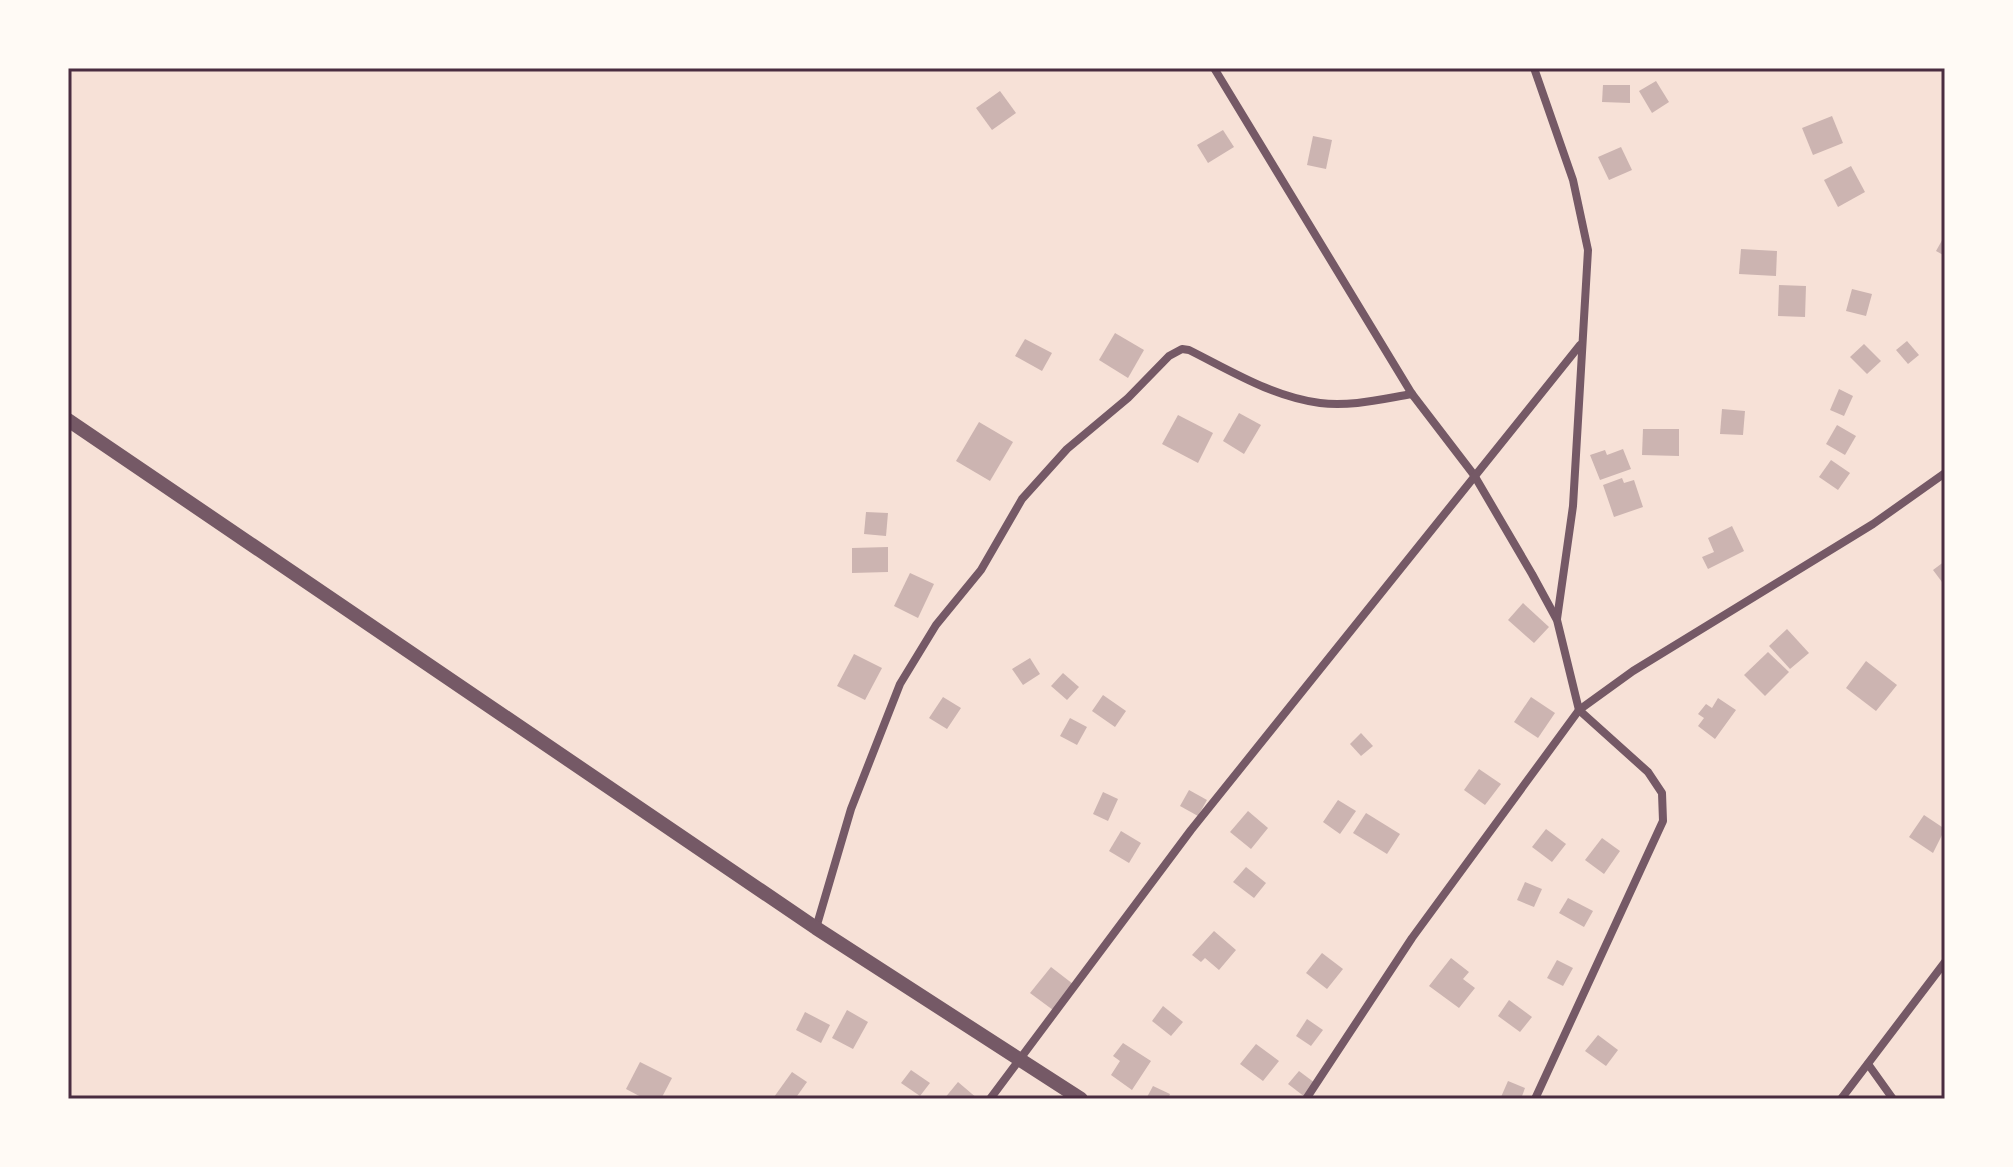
<svg xmlns="http://www.w3.org/2000/svg" width="2013" height="1167" viewBox="0 0 2013 1167" font-family="Literata,serif">
  <style>
    .building { fill: #ccb4b1 }
    .lines { fill: none; stroke-linecap: round; stroke-linejoin: round }
    .minor { stroke: #755966; stroke-width: 8 }
    .tertiary { stroke: #755966; stroke-width: 14 }
    .neatline { fill: none; stroke: #4a2c40; stroke-width: 3 }
  </style>
  <rect width="100%" height="100%" fill="#f7e1d7"/>
  <g class="building">
    <path d="M1656,81l13,21 -17,11 -13,-22z"/>
    <path d="M1603,85h27v18l-28,-1z"/>
    <path d="M1000,91l16,22 -24,17 -16,-22z"/>
    <path d="M1832,116l11,27 -30,12 -11,-27z"/>
    <path d="M1223,130l11,17 -26,16 -11,-18z"/>
    <path d="M1313,136l19,4 -6,29 -19,-4z"/>
    <path d="M1621,147l11,23 -23,10 -11,-23z"/>
    <path d="M1851,166l14,26 -27,15 -14,-27z"/>
    <path d="M1945,235v21l-9,-5z"/>
    <path d="M1741,249l36,2 -1,25 -37,-2z"/>
    <path d="M1779,285l27,1 -1,31 -27,-1z"/>
    <path d="M1852,289l20,5 -6,22 -20,-5z"/>
    <path d="M1115,333l29,17 -16,28 -29,-18z"/>
    <path d="M1025,339l27,14 -10,18 -27,-15z"/>
    <path d="M1907,341l12,14 -11,9 -12,-14z"/>
    <path d="M1864,344l17,17 -14,13 -17,-17z"/>
    <path d="M1839,389l14,7 -9,20 -14,-6z"/>
    <path d="M1722,409l23,2 -2,24 -23,-1z"/>
    <path d="M1239,413l22,12 -17,29 -21,-13z"/>
    <path d="M1178,415l35,18 -15,30 -36,-19z"/>
    <path d="M979,422l34,20 -23,39 -34,-20z"/>
    <path d="M1837,425l19,11 -11,19 -19,-11z"/>
    <path d="M1643,429h36v27l-37,-1z"/>
    <path d="M1623,449l8,20 -31,11 -10,-25 15,-5 2,5z"/>
    <path d="M1831,460l19,13 -12,17 -19,-13z"/>
    <path d="M1622,478l2,5 10,-3 9,27 -29,10 -11,-32z"/>
    <path d="M866,512l22,1 -2,23 -22,-2z"/>
    <path d="M1732,526l12,25 -36,18 -6,-12 12,-5 -6,-14z"/>
    <path d="M888,547v25l-36,1v-25z"/>
    <path d="M1945,561v25l-12,-16z"/>
    <path d="M910,573l24,11 -16,34 -24,-12z"/>
    <path d="M1523,603l26,24 -15,16 -26,-23z"/>
    <path d="M1787,629l22,24 -19,16 -21,-23z"/>
    <path d="M1768,652l21,20 -24,24 -21,-21z"/>
    <path d="M854,654l28,14 -17,32 -28,-14z"/>
    <path d="M1030,658l10,16 -17,11 -11,-16z"/>
    <path d="M1866,661l31,24 -21,26 -30,-23z"/>
    <path d="M1063,673l16,14 -12,13 -16,-14z"/>
    <path d="M1103,695l23,16 -11,16 -23,-16z"/>
    <path d="M943,697l18,11 -14,21 -18,-11z"/>
    <path d="M1531,697l24,16 -17,25 -24,-16z"/>
    <path d="M1718,698l18,12 -21,29 -17,-13 6,-8 -6,-4 8,-10 6,4z"/>
    <path d="M1070,718l17,9 -10,18 -17,-9z"/>
    <path d="M1361,733l12,13 -12,10 -11,-12z"/>
    <path d="M1479,769l22,15 -16,21 -21,-15z"/>
    <path d="M1189,790l18,10 -9,16 -18,-10z"/>
    <path d="M1103,792l15,7 -10,22 -15,-7z"/>
    <path d="M1338,800l18,11 -16,23 -17,-12z"/>
    <path d="M1248,811l20,17 -17,21 -21,-17z"/>
    <path d="M1366,813l34,21 -13,20 -34,-21z"/>
    <path d="M1924,815l21,14 -12,24 -24,-16z"/>
    <path d="M1546,829l20,15 -14,18 -20,-15z"/>
    <path d="M1121,831l20,12 -12,20 -20,-12z"/>
    <path d="M1602,838l18,13 -16,23 -19,-14z"/>
    <path d="M1246,867l20,16 -12,15 -21,-16z"/>
    <path d="M1525,882l17,7 -8,18 -17,-7z"/>
    <path d="M1568,898l25,13 -9,16 -25,-14z"/>
    <path d="M1214,931l22,19 -17,20 -14,-12 -4,4 -9,-7z"/>
    <path d="M1322,953l21,16 -16,20 -21,-16z"/>
    <path d="M1451,958l18,14 -6,7 12,9 -16,20 -30,-22z"/>
    <path d="M1557,960l16,8 -10,18 -16,-8z"/>
    <path d="M1051,967l22,17 -20,26 -23,-17z"/>
    <path d="M1509,1000l23,17 -12,15 -22,-16z"/>
    <path d="M1163,1006l20,16 -12,14 -19,-15z"/>
    <path d="M847,1010l21,12 -15,27 -21,-11z"/>
    <path d="M805,1012l25,13 -9,18 -25,-13z"/>
    <path d="M1307,1019l16,11 -12,16 -15,-10z"/>
    <path d="M1598,1035l20,15 -12,16 -21,-15z"/>
    <path d="M1123,1043l28,18 -19,29 -21,-15 9,-14 -7,-5z"/>
    <path d="M1256,1044l23,17 -16,20 -23,-17z"/>
    <path d="M640,1062l32,16 -11,21h-16l-19,-10z"/>
    <path d="M911,1070l19,13 -10,13 -19,-13z"/>
    <path d="M1299,1071l16,12 -10,14 -17,-13z"/>
    <path d="M792,1072l15,10 -12,17h-19l-2,-2z"/>
    <path d="M1508,1081l17,7 -4,11 -20,-2z"/>
    <path d="M958,1082l20,17h-34z"/>
    <path d="M1153,1086l17,8 -2,5h-22z"/>
  </g>
  <g class="lines">
    <g class="minor">
      <path d="M1214,68l198,326 62,81 58,99 25,46 22,90 69,62 14,21 1,28 -128,278"/>
      <path d="M1534,68l39,112 15,70 -15,256 -16,113"/>
      <path d="M816,928l35,-119 49,-125 36,-59 45,-55 41,-71 45,-50 61,-51 41,-42 13,-7 7,1c42,21 84,47 131,53 30,4 62,-4 92,-9"/>
      <path d="M1868,1064l25,35"/>
      <path d="M990,1099l201,-269 389,-485"/>
      <path d="M1306,1099l106,-161 167,-228 54,-39 240,-147 72,-51"/>
      <path d="M1841,1099l104,-137"/>
    </g>
    <path class="tertiary" d="M68,420l748,508 265,171"/>
  </g>
  <rect width="2013" height="1167" fill="none" stroke="#fffaf5" stroke-width="140"/>
  <rect x="70" y="70" width="1873" height="1027" class="neatline"/>
</svg>
